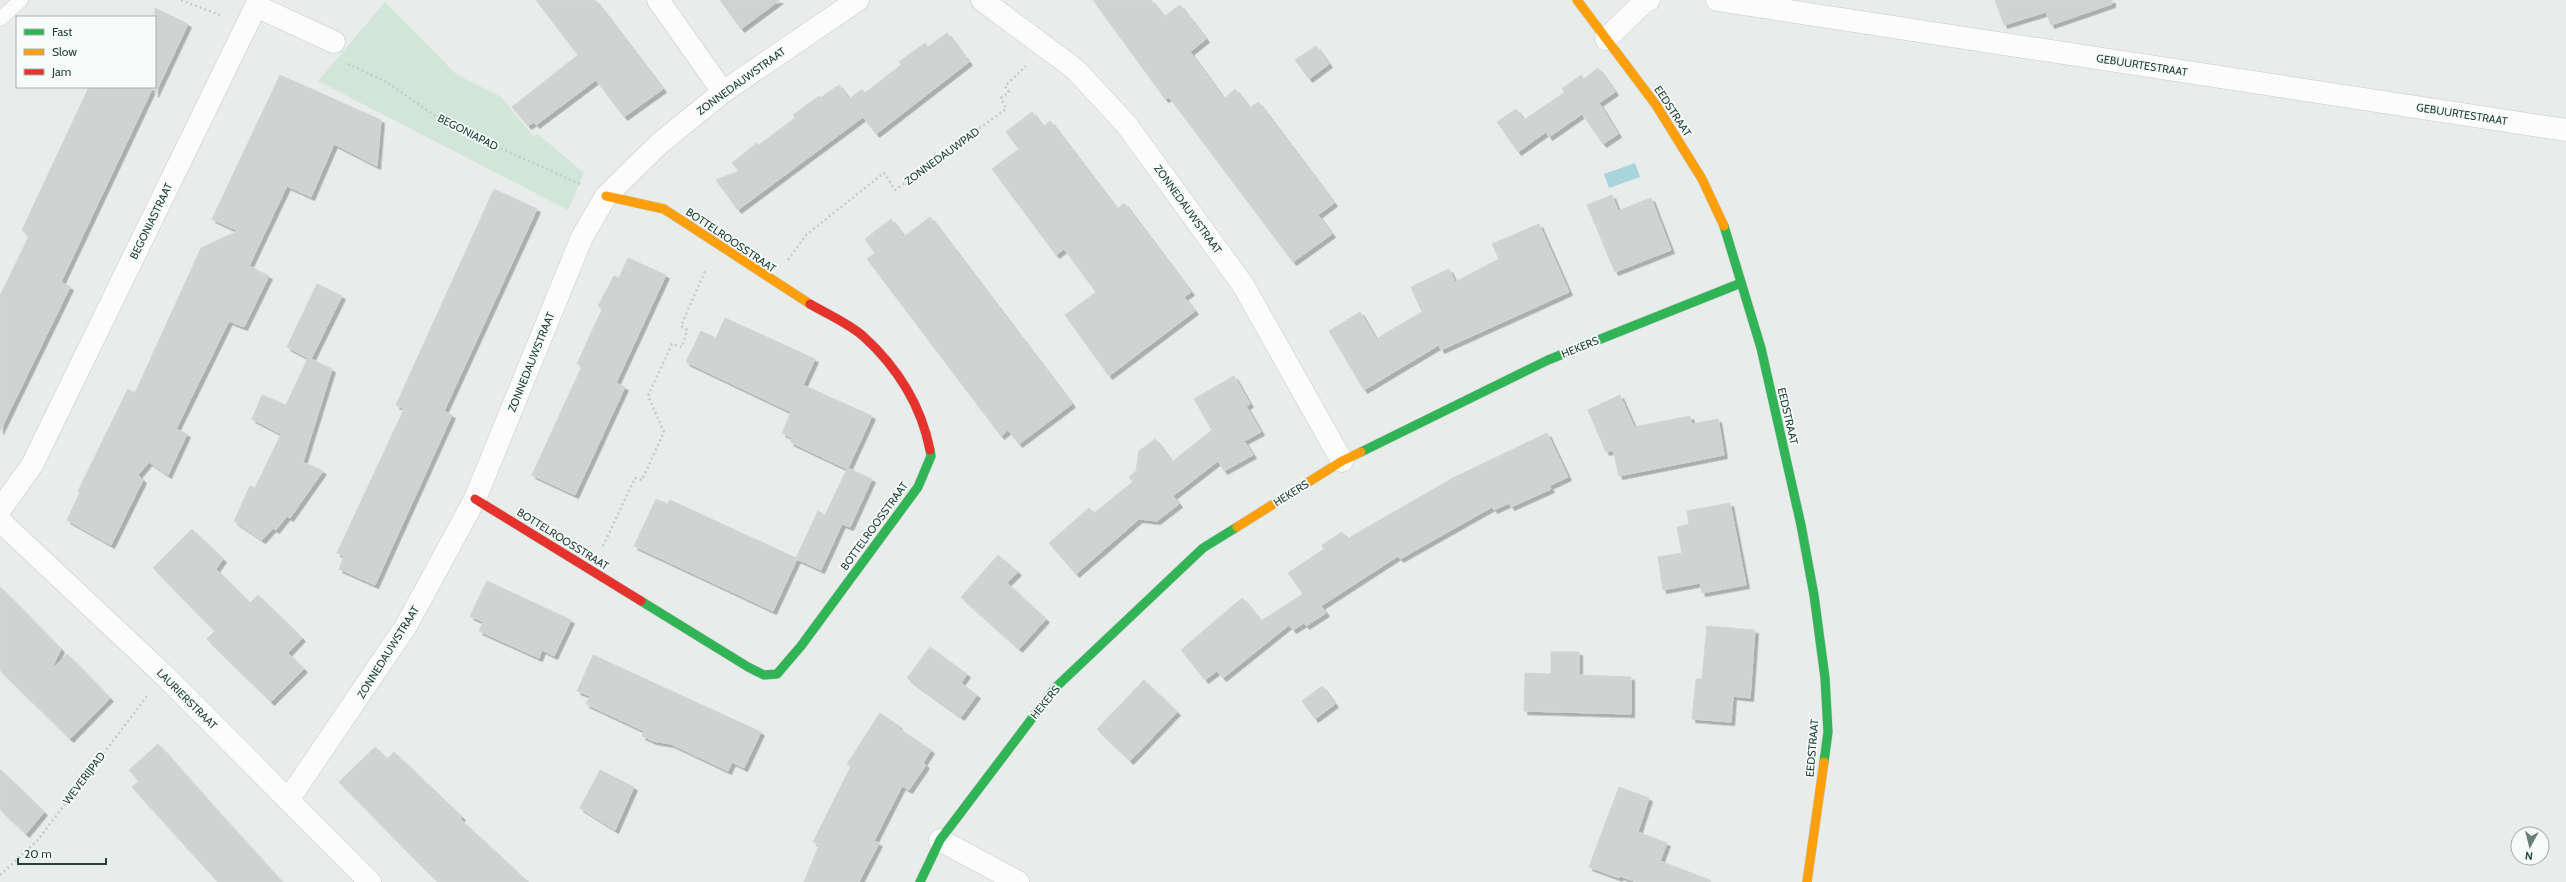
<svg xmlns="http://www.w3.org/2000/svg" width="2566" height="882" viewBox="0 0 2566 882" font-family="Cabin,sans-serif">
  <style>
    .green { fill: #d1e6d8 }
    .water { fill: #a9d4db }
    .building { fill: #cfd4d2; stroke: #d1d6d4; filter: url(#shadow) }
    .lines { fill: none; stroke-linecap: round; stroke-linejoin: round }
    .lane-casing { stroke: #c5cac8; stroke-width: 15 }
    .street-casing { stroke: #c5cac8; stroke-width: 23 }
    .fast-casing { stroke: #c3cbc8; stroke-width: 10 }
    .slow-casing { stroke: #c3cbc8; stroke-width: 10 }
    .jam-casing { stroke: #c3cbc8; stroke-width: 10 }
    .path { stroke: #c3ccca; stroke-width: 2.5; stroke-dasharray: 2 3; stroke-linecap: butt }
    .lane { stroke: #fcfcfc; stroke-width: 14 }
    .street { stroke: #fcfcfc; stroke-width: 22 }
    .fast { stroke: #30b455; stroke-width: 9 }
    .slow { stroke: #ff9f0a; stroke-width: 9 }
    .jam { stroke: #e5322d; stroke-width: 9 }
    .labels { text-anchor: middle; stroke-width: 3.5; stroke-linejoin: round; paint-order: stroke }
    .street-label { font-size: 11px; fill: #24423a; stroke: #f7fbf9 }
  </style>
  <defs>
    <filter id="shadow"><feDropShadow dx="3.5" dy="3.5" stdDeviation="0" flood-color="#0004"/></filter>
  </defs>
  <rect width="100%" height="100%" fill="#e8edeb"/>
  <path class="green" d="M385,2l72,73 44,22 32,39 5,-2 46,39 -16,37 -250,-129z"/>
  <path class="water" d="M1635,163l5,14 -31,11 -5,-14z"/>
  <g class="building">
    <path d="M536,0h59l68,89 -39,28 -28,-37 -60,45 -2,-3 -6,4 -16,-19 66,-52z"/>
    <path d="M720,0h60l-39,29z"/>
    <path d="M1093,0h58l13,17 16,-12 26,34 -16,13 34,47 11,-10 15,19 8,-6 76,101 -16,12 14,19 -39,28 -124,-165 -4,2z"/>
    <path d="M1995,0h117v4l-61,21 -5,-13 -42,13z"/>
    <path d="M155,8l33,16 -33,70z"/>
    <path d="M947,33l22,29 -93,72 -13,-17 -125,93 -22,-30 23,-9 -7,-8 25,-20 2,2 36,-27 -2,-3 26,-19 1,2 19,-13 10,14 13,-10 3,4 36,-28 -2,-3 26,-19 3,4z"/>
    <path d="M1316,46l13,18 -20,15 -14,-19z"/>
    <path d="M1598,68l17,24 -16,11 19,31 -15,10 -21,-30 -33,23 -3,-5 -28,20 -21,-30 19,-13 8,11 41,-28 -3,-3 19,-14 3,4z"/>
    <path d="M280,75l101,45 -4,46 -43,-22 -23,53 -24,-11 -38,80 20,10 -25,51 -15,-6 -53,108 11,5 -19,41 -19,-13 -11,13 5,5 -32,65 -44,-25 13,-28 -2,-1 50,-102 7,4 66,-145 37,-17 -26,-12z"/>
    <path d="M89,87h64l-92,195 9,5 -70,144v-135l29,-60 -7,-6z"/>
    <path d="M1032,112l11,15 7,-6 67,88 7,-6 67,89 -7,5 11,14 -86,65 -44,-61 31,-23 -32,-43 -8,6 -64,-86 27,-20 -13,-17z"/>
    <path d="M494,189l43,20 -93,202 8,4 -77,170 -36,-16 5,-13 -7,-3 67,-144 -8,-4z"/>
    <path d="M1612,195l6,16 33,-13 20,52 -56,22 -28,-67z"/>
    <path d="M930,217l142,187 -53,40 -11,-14 -7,6 -134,-177 8,-6 -10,-14 26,-20 13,18z"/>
    <path d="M1539,224l30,68 -128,58 -2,-5 -75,45 -35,-59 31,-19 16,27 46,-27 -11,-25 38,-18 6,13 44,-23 -7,-15z"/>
    <path d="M628,258l38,17 -50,108 9,4 -50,108 -43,-20 50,-109 -5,-2 25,-55 -4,-3 16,-30 5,2z"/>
    <path d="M317,284l25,12 -31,63 21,10 -29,93 20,9 -33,47 -3,-2 -11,14 -3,-2 -11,12 -28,-19 16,-35 5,2 26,-54 -29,-15 10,-24 24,10 22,-47 -21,-11z"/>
    <path d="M725,318l90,41 -12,26 69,31 -24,52 24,11 -22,48 -8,-3 -21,46 -24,-11 -24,52 -139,-65 22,-47 12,5 2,-4 126,58 22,-47 7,4 22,-46 -57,-27 2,-4 -10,-5 9,-21 -105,-50 15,-31 15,7z"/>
    <path d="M1234,376l16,28 -4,2 15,26 -17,9 9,14 -29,16 -6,-10 -45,35 6,8 -22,17 -18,-2 -63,55 -27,-31 40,-35 5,5 39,-31 -4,-5 7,-6 3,-20 16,-12 17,23 40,-32 -18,-31z"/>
    <path d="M1620,395l14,32 56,-11 2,8 26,-5 6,36 -105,21 -6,-26 -7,2 -18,-42z"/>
    <path d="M1547,433l21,44 -19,9 2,3 -40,18 -2,-4 -15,7 -2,-3 -92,52 -2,-3 -77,50 5,7 -20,13 -2,-3 -11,7 -4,-5 -66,53 -6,-7 -12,9 -24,-30 61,-52 19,23 42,-27 -15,-21 36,-24 -2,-4 20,-13 5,7 106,-61z"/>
    <path d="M1730,503l16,82 -44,8 -2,-10 -37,7 -5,-33 24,-4 -5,-26 12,-3 -2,-13z"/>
    <path d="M192,529l31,30 -7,10 34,34 8,-8 44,43 -14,15 16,16 -33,33 -64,-63 8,-8 -62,-63z"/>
    <path d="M998,555l20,17 -11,11 39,36 -27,30 -58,-52z"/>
    <path d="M487,581l84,39 -17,36 -12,-6 -3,8 -60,-27 4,-9 -13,-6z"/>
    <path d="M0,587l61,62 -10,21 16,-16 43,44 -40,41 -70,-69z"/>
    <path d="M1707,626l48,4 -5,68 -17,-2 -2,26 -39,-3 4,-40h6z"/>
    <path d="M930,647l37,27 -6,9 16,12 -16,22 -54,-39z"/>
    <path d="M1551,652h28v23l52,2v37l-107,-3 1,-38 26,1z"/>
    <path d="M593,655l168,77 -17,36 -12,-6 -4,9 -57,-27 -18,-3 -11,-5 2,-5 -58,-27 4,-8 -13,-5z"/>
    <path d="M1144,680l33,32 -47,49 -33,-32z"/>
    <path d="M1322,686l13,18 -20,15 -13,-18z"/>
    <path d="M880,713l19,13 -1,2 33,22 -8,13 3,2 -17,25 -7,-4 -28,55 5,2 -20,39h-55l15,-37 -6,-3 38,-76 -4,-2z"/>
    <path d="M158,744l62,70 62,68h-64l-86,-95 7,-6 -10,-11z"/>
    <path d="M375,747l12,12 7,-7 68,65 -2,2 68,63h-90l-99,-100z"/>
    <path d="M0,769l44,43 -18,22 -26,-25z"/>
    <path d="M600,770l34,17 -19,43 -35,-22z"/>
    <path d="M1619,787l30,11 -11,34 29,11 -7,18 50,19 -1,2h-72l-17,-6 -1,2 -30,-11z"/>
  </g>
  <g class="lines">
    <defs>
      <path id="lane" d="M0,19l21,-19"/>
      <g id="street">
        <path d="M658,0l65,92"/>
        <path d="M982,0l93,69 51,55 117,161 99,176"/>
        <path d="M1717,0l849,130"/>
        <path d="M1606,39l38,-37 5,-2"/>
        <path d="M0,510l32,-45 224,-459 78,36"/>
        <path d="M0,521l164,154 206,207"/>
        <path d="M288,800l118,-174 69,-127 107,-262 24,-41 53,-52 64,-52 135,-92"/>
        <path d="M940,840l78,42"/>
      </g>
      <g id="fast">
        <path d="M1724,226l37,122 40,177 13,70 11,83 3,54 -4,30"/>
        <path d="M1361,452l187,-92 193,-77"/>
        <path d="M641,601l107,66 16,8 13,-1 24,-28 117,-159 13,-31 -1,-6"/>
        <path d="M920,882l20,-42 115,-152 148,-140 34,-21"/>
      </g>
      <g id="slow">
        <path d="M1577,0l79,105 46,74 22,47"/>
        <path d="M606,196l58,13 146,95"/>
        <path d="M1237,527l105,-66 19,-9"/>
        <path d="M1807,882l17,-120"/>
      </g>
      <g id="jam">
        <path d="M810,304c17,10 38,19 53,32 33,30 58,69 67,114"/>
        <path d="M475,499l166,102"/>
      </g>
    </defs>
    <use href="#lane" class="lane-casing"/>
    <use href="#street" class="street-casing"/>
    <use href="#fast" class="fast-casing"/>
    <use href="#slow" class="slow-casing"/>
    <use href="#jam" class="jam-casing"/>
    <g class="path">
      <path d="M181,0l41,16"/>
      <path d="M348,64l37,17 62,43 135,61"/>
      <path d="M788,260l18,-25 78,-62 11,17 111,-81 -5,-11 8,-6 -4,-6 21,-20"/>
      <path d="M603,546l32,-68 7,2 22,-48 -16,-36 24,-52 10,3 5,-17 -6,-4 25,-57"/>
      <path d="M0,875l37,-34 110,-145"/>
    </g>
    <use href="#lane" class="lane"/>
    <use href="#street" class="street"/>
    <use href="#fast" class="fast"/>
    <use href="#slow" class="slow"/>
    <use href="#jam" class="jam"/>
  </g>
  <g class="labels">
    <g class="street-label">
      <text transform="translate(2142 65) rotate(9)" y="4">GEBUURTESTRAAT</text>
      <text transform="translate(741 81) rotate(-36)" y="4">ZONNEDAUWSTRAAT</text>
      <text transform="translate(1673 111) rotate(57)" y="4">EEDSTRAAT</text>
      <text transform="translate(2462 114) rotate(9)" y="4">GEBUURTESTRAAT</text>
      <text transform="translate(468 132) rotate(27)" y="4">BEGONIAPAD</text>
      <text transform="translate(942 156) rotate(-36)" y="4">ZONNEDAUWPAD</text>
      <text transform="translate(1188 209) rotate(54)" y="4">ZONNEDAUWSTRAAT</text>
      <text transform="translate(151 221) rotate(-64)" y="4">BEGONIASTRAAT</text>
      <text transform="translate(731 240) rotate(34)" y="4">BOTTELROOSSTRAAT</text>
      <text transform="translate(1580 347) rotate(-22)" y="4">HEKERS</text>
      <text transform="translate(531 362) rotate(-68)" y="4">ZONNEDAUWSTRAAT</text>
      <text transform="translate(1788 416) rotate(77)" y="4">EEDSTRAAT</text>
      <text transform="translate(1291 493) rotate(-32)" y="4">HEKERS</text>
      <text transform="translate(874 526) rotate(-54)" y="4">BOTTELROOSSTRAAT</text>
      <text transform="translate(563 539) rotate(32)" y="4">BOTTELROOSSTRAAT</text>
      <text transform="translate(388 652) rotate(-58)" y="4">ZONNEDAUWSTRAAT</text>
      <text transform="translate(187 699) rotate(45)" y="4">LAURIERSTRAAT</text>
      <text transform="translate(1045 702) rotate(-51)" y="4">HEKERS</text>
      <text transform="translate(1812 748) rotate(-85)" y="4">EEDSTRAAT</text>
      <text transform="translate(84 778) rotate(-53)" y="4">WEVERIJPAD</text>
    </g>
  </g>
  <rect x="16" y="16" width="140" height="72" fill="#f7fbf9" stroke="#a3b1ad"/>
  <rect x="24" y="29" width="20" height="6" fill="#30b455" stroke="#a3b1ad"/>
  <text x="52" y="36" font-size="12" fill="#24423a">Fast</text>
  <rect x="24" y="49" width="20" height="6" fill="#ff9f0a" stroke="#a3b1ad"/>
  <text x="52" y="56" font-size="12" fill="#24423a">Slow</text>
  <rect x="24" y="69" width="20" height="6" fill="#e5322d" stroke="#a3b1ad"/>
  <text x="52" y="76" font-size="12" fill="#24423a">Jam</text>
  <g transform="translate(2530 846) rotate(187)"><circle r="19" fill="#f7fbf9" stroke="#a3b1ad"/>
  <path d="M0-3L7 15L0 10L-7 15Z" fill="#697e78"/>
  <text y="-6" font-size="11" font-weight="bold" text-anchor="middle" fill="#24423a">N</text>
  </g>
  <path d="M18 858v6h88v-6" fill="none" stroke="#24423a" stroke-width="2"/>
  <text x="24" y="858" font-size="12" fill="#24423a" stroke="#f7fbf9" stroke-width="3" paint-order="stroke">20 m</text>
</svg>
